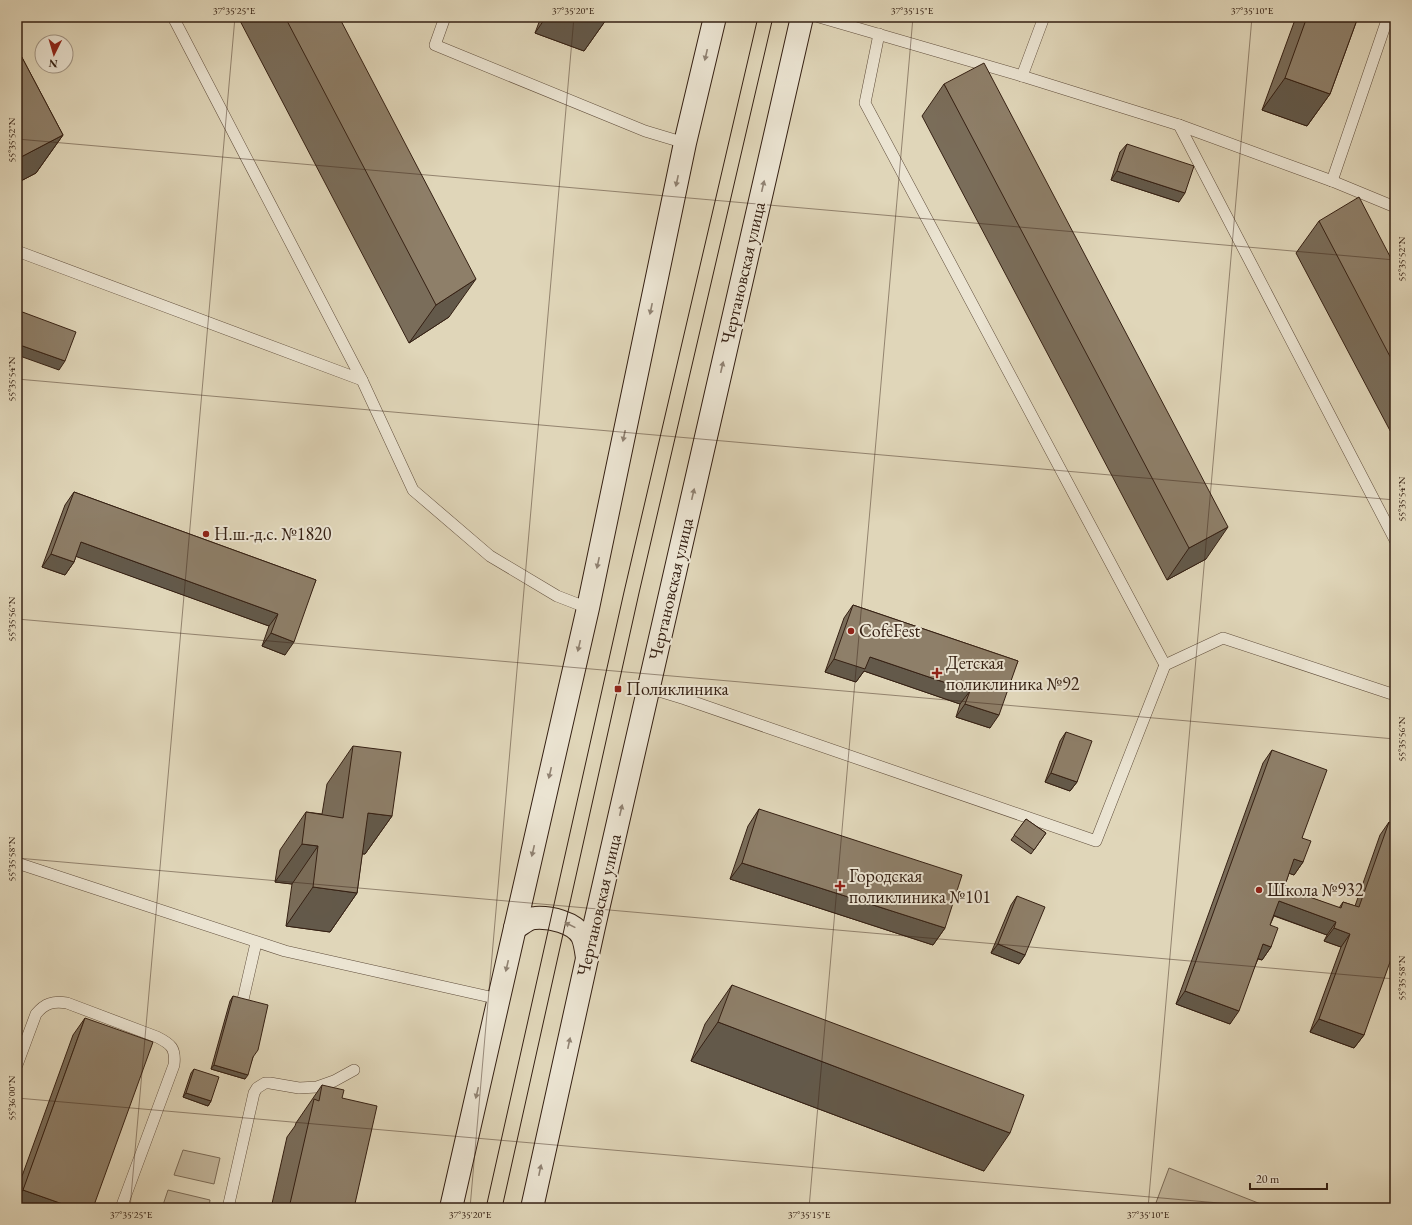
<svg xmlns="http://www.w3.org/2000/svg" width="1412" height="1225" viewBox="0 0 1412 1225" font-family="'EB Garamond',serif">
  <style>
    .green { fill: #c3b79d; stroke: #7c6c58 }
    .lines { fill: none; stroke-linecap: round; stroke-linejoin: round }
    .service-casing { stroke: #604e3c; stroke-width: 12 }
    .secondary-casing { stroke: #352013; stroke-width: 24 }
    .service { stroke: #ebe4d2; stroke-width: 11 }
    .secondary { stroke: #ebe4d2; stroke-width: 22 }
    .tram { stroke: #352013; stroke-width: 1 }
    .wall { fill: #7a6d5a; stroke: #352013 }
    .shaded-wall { fill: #63594a; stroke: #352013 }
    .building { fill: #8e7f69; stroke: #352013 }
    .oneway { fill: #908272 }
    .ticks { fill: none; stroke: #352013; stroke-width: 1; stroke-opacity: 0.45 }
    .poi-dot { fill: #8f2418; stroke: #ebe4d2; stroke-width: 1.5 }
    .labels { text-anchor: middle; stroke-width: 4; stroke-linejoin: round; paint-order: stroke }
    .street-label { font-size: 18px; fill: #352013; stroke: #ebe4d2 }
    .poi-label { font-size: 18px; fill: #352013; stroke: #ebe4d2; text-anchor: start }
    .neatline { fill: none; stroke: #352013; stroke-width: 1.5 }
    .ticks-label { font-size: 10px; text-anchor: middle; fill: #352013 }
  </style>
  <rect width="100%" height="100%" fill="#e0d6b9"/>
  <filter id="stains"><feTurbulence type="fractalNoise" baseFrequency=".005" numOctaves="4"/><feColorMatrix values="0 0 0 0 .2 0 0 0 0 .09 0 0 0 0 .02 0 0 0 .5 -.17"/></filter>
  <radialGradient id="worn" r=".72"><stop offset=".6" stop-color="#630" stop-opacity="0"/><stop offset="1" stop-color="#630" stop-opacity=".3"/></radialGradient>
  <g class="green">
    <path d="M183,1150l37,8 -6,26 -40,-9z"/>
    <path d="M1169,1168l102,40h-117z"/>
    <path d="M168,1190l42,10 -1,8h-47z"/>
  </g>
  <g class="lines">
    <defs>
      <g id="service">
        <path d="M173,17l189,363"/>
        <path d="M445,17l-10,28 210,86 40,12"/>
        <path d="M819,17l203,59 157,49 153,56 63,26"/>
        <path d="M879,34l-14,69 300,562"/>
        <path d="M1022,76l22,-59"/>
        <path d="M1179,125l216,415"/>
        <path d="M1332,181l56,-164"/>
        <path d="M17,251l345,129 51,110 77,66 67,40 31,12"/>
        <path d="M649,688l36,11 411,142 69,-176 58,-27 172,57"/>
        <path d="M17,863l268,88 214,48"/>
        <path d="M242,1004l14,-61"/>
        <path d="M17,1065l19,-51c9,-11 17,-13 31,-11l90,34c14,7 19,11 17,28l-53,143"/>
        <path d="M228,1208l26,-115 3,-5 8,-5h5l29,5 18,-1 17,-6 20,-11"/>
      </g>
      <g id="secondary">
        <path d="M515,928c6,-3 13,-10 20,-10 15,-1 39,4 47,18 3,6 4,15 5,22"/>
        <path d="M451,1208l137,-600 97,-465 30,-126"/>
        <path d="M532,1208l62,-281 208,-910"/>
      </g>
    </defs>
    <use href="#service" class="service-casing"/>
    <use href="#secondary" class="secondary-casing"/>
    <use href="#service" class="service"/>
    <use href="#secondary" class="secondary"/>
    <g class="tram">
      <path d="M486,1208l138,-616 134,-575"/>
      <path d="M502,1208l137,-615 134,-576"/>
    </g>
  </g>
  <g class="wall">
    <path d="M238,17h101l110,300 -40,26z"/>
    <path d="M541,17h67l-24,34 -49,-18z"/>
    <path d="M1296,17h62l-28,77 -23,32 -45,-16z"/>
    <path d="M17,48l46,87 -27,38 -19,10z"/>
    <path d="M944,84l262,475 -39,21 -245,-464z"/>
    <path d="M1127,144l52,58 -68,-22 9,-28z"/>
    <path d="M1319,221l76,45v174l-99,-187z"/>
    <path d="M74,492l242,88 -31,75 -23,-9 7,-20 -193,-70 -2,6 -9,13 -23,-8 23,-62z"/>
    <path d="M853,605l165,56 -28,67 -34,-11 4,-13 -96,-33 -8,11 -31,-10 19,-54z"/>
    <path d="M1066,732l11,50 -7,9 -25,-9 15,-41z"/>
    <path d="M353,746l39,70 -27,38h-3l-5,39 -27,39 -44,-6 6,-42 -17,-2 5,-32 26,-38 16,2 5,-30z"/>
    <path d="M1272,750l30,88 1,24 -9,13 -5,-2 -5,15 55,20 4,-6 12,4 25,-71 9,-13 -25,213 -10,13 -44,-16 31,-85 -17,-6 3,-6 -53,-19 -4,9 1,22 -9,13 -4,-1 -28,65 -54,-20 87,-241z"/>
    <path d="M759,809l186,119 -12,17 -203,-66 18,-53z"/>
    <path d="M1026,819l20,14 -15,21 -20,-14z"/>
    <path d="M1017,896l8,59 -6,9 -28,-11 20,-48z"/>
    <path d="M732,985l252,186 -293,-110 14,-37z"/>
    <path d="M233,996l20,61 -8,22 -34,-10 19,-68z"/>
    <path d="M85,1018l-68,190v-18l56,-155z"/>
    <path d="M194,1069l17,32 -3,5 -25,-9 8,-24z"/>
    <path d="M322,1085l20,13 12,110h-83l16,-71 8,-11 1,-3z"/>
    <path d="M1395,1095v11l-3,-1z"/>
  </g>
  <g class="shaded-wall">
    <path d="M546,17h62l-24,34 -49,-18z"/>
    <path d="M1285,78l45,16 -23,32 -45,-16z"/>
    <path d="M63,135l-27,38 -19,10v-21l4,-5z"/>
    <path d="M1117,171l68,22 -6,9 -68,-22z"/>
    <path d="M476,279l-27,38 -40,26 27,-38z"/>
    <path d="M17,344l48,17 -6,9 -42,-15z"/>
    <path d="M1228,527l-22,32 -39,21 22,-32z"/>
    <path d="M81,542l197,72 -9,12 -197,-71z"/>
    <path d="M51,554l23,8 -9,13 -23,-8z"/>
    <path d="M271,633l23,9 -9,13 -23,-9z"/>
    <path d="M870,657l100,34 -10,13 -96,-33 -8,11 -31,-10 9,-13z"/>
    <path d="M965,704l34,11 -9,13 -34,-11z"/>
    <path d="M1051,773l26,9 -7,9 -25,-9z"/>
    <path d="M368,813l24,3 -27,38 -24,-3z"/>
    <path d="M302,844l16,2 -26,38 -17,-2z"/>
    <path d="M1294,859l9,3 -9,13 -9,-3z"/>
    <path d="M742,863l203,65 -12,17 -203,-66z"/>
    <path d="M313,887l44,6 -27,39 -44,-6z"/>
    <path d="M1279,901l57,21 -9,13 -57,-21z"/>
    <path d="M1334,928l16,6 -9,13 -17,-6z"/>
    <path d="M998,944l27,11 -6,9 -28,-11z"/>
    <path d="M1263,944l8,3 -9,13 -8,-3z"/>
    <path d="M1185,991l54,20 -9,13 -54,-20z"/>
    <path d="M1319,1019l45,16 -10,13 -44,-16z"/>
    <path d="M718,1022l292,111 -26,38 -293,-110z"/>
    <path d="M214,1065l34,10 -3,4 -34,-10z"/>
    <path d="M186,1093l25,8 -3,5 -25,-9z"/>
    <path d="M1395,1100v6l-3,-1z"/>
    <path d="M23,1190l51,18h-57v-10z"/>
  </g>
  <g class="building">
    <path d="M285,17h54l137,262 -40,26z"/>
    <path d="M1307,17h51l-28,77 -45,-16z"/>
    <path d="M17,48l46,87 -42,22 -4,-8z"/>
    <path d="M984,63l244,464 -39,21 -245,-464z"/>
    <path d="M1127,144l67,22 -9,27 -68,-22z"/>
    <path d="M1359,197l36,69v100l-76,-145z"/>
    <path d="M17,310l59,22 -11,29 -48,-17z"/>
    <path d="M74,492l242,88 -22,62 -23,-9 7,-19 -197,-72 -7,20 -23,-8z"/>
    <path d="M853,605l165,56 -19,54 -34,-11 5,-13 -100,-34 -5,12 -31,-10z"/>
    <path d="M1066,732l26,9 -15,41 -26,-9z"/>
    <path d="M353,746l48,6 -9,64 -24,-3 -11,80 -44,-6 5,-41 -16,-2 4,-32 37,6z"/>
    <path d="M1272,750l55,20 -25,68 9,3 -8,21 -9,-3 -10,29 57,20 2,-6 16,5 30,-85 6,2v124l-31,87 -45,-16 31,-85 -16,-6 2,-6 -57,-21 -9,24 8,3 -7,19 -8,-3 -24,67 -54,-20z"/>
    <path d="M759,809l203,66 -17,53 -203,-65z"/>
    <path d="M1026,819l20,14 -12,17 -20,-15z"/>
    <path d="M1017,896l28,11 -20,48 -27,-11z"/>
    <path d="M732,985l292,110 -14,38 -292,-111z"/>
    <path d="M233,996l35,9 -10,45 -5,7 -5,18 -34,-10z"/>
    <path d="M85,1018l68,24 -60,166h-19l-51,-18z"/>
    <path d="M194,1069l25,8 -8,24 -25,-8z"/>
    <path d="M322,1085l22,5 -2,8 35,8 -23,102h-65l25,-109 5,2z"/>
  </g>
  <defs><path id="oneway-solid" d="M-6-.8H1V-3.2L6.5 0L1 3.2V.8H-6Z"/></defs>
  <g class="oneway">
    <use href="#oneway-solid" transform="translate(706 55) rotate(103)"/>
    <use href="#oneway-solid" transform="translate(677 181) rotate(102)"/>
    <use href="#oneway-solid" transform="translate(763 186) rotate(-77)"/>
    <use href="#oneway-solid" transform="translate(651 309) rotate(102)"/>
    <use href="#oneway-solid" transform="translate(722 367) rotate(-77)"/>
    <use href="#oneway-solid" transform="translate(624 436) rotate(102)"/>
    <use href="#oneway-solid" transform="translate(693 494) rotate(-77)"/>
    <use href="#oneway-solid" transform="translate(598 563) rotate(102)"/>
    <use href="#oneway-solid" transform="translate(579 646) rotate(103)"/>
    <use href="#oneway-solid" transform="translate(550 773) rotate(103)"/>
    <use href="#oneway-solid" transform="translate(621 810) rotate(-77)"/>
    <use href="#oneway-solid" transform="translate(533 851) rotate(103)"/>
    <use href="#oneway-solid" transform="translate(570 925) rotate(-154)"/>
    <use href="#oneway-solid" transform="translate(507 966) rotate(103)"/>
    <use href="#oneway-solid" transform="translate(569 1043) rotate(-78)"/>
    <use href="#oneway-solid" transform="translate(477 1093) rotate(103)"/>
    <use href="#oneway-solid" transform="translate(540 1170) rotate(-78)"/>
  </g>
  <path class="ticks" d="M1357,17l38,3M17,139l1378,121M17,379l1378,121M17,619l1378,120M17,858l1378,121M17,1098l1259,110M130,1208l105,-1191M470,1208l104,-1191M809,1208l104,-1191M1148,1208l104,-1191"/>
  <g class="poi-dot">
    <circle cx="206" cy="534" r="4"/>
    <circle cx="851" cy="631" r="4"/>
    <path d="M935 667h4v4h4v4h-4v4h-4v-4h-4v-4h4z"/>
    <rect x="614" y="685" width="8" height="8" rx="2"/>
    <path d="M838 880h4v4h4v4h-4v4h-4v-4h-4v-4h4z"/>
    <circle cx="1259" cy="890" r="4"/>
  </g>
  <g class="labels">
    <g class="street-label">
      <text transform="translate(743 273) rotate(-77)" y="6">Чертановская улица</text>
      <text transform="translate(671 589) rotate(-77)" y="6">Чертановская улица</text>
      <text transform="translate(599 905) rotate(-77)" y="6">Чертановская улица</text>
    </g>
    <g class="poi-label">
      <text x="214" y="540">Н.ш.-д.с. №1820</text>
      <text x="859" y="637">CofeFest</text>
      <text x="946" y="669">Детская<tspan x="946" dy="21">поликлиника №92</tspan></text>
      <text x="626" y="695">Поликлиника</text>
      <text x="849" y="882">Городская<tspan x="849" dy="21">поликлиника №101</tspan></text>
      <text x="1267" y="896">Школа №932</text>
    </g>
  </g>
  <rect width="1412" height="1225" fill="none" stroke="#e0d6b9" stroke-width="44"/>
  <g transform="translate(54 54) rotate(185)"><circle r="19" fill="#ebe4d2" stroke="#a29686"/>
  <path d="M0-3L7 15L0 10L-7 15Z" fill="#8f2418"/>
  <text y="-6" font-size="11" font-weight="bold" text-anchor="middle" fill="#352013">N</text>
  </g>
  <path d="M1250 1183v6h77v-6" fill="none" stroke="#352013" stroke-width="2"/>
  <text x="1256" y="1183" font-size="12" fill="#352013" stroke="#ebe4d2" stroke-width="3" paint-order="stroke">20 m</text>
  <rect x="22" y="22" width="1368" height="1181" class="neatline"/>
  <g class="ticks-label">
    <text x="234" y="14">37°35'25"E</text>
    <text x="573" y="14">37°35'20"E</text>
    <text x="912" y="14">37°35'15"E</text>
    <text x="1252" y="14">37°35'10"E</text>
    <text transform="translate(11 140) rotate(-90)" y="4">55°35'52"N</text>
    <text transform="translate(1401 259) rotate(-90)" y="4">55°35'52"N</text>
    <text transform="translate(11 379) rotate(-90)" y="4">55°35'54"N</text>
    <text transform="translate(1401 499) rotate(-90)" y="4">55°35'54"N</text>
    <text transform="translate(11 619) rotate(-90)" y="4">55°35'56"N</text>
    <text transform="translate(1401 739) rotate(-90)" y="4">55°35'56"N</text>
    <text transform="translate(11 859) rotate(-90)" y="4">55°35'58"N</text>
    <text transform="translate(1401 978) rotate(-90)" y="4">55°35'58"N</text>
    <text transform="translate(11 1098) rotate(-90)" y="4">55°36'00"N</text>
    <text x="131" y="1218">37°35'25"E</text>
    <text x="470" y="1218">37°35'20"E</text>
    <text x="809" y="1218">37°35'15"E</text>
    <text x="1148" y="1218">37°35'10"E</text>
  </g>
  <rect width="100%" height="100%" filter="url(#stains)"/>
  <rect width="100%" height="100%" fill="url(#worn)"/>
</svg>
